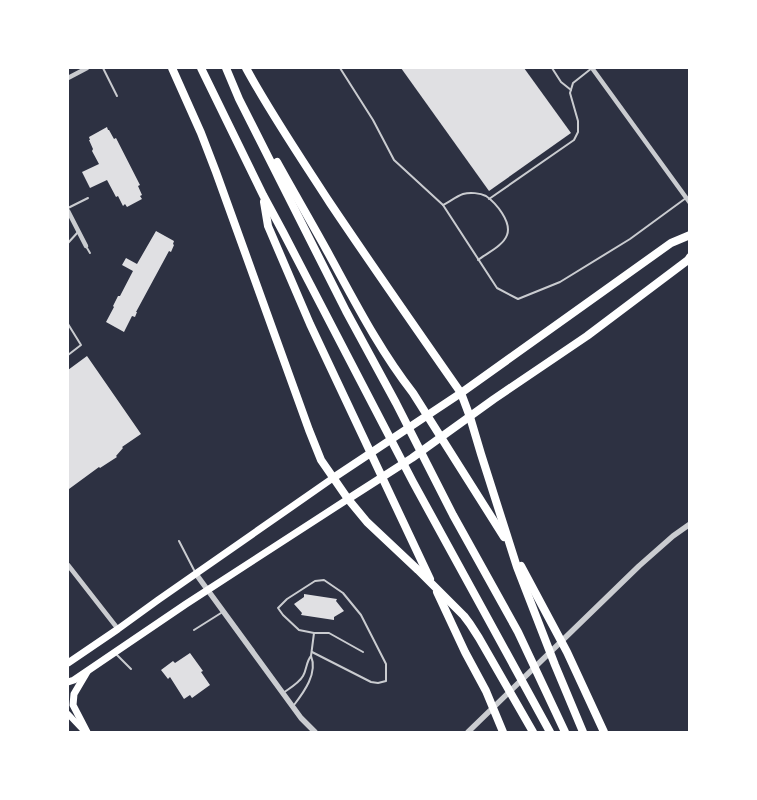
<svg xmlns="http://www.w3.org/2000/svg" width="757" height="800" viewBox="0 0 757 800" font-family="Ubuntu,sans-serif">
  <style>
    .building { fill: #e0e0e3 }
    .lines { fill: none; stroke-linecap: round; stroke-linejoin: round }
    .service { stroke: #caccd0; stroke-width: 2 }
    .minor { stroke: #caccd0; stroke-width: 4.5 }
    .tertiary { stroke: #caccd0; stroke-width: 5.5 }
    .secondary { stroke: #fff; stroke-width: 6 }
    .primary { stroke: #fff; stroke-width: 7 }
    .trunk { stroke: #fff; stroke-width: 8 }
    .motorway { stroke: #fff; stroke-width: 8 }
  </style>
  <rect width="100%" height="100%" fill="#2d3142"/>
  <g class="building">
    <path d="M401,68h123l47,65 -82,58z"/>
    <path d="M107,127l1,3h1l5,9 2,-1 24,47 -2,1 4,9 -2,1 2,3 -15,8 -2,-3 -2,2 -5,-10 -2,1 -9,-17 -17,8 -8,-16 17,-8 -7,-13 1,-2 -4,-9h1l-1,-3z"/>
    <path d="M156,231l18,10 -1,3 1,1 -3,7 -2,-1 -33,61h1l-2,5 -3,-1 -8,16 -18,-10 8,-15 -1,-1 5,-10h2l13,-25 -11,-6 4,-7 11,6z"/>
    <path d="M87,356l54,78 -19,13 1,1 -7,8 1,1 -17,11 -1,-1 -30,22v-1l-1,1v-119z"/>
    <path d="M304,594l33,5 -1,2 8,10 -10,6v3l-33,-5 1,-2 -8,-9 10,-7z"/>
    <path d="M190,653l13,18 -2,1 9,13 -18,13 -2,-3 -6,4 -14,-22 -2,2 -7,-9 12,-9 2,2z"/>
  </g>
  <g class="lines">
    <g class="service">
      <path d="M103,68l14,28"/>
      <path d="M340,68l33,52 21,40 49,45 54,83 21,11 42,-17 70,-43 56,-41"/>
      <path d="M552,68l9,14 10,8"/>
      <path d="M489,199l85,-59 4,-8v-11l-8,-28 3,-10 19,-15"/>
      <path d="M443,205c6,-3 14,-9 20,-11 7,-2 17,-1 23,2 10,7 26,26 21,39 -4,11 -20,18 -29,25"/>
      <path d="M68,208l20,-10"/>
      <path d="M68,243l10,-11"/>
      <path d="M87,248l3,5"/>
      <path d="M68,324l13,21 -13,10"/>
      <path d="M179,541l16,31"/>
      <path d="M194,630l27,-17"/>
      <path d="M312,652l59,30 7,1 8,-2v-17l-25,-49 -18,-22 -19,-13 -9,1 -28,18 -9,9 5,7 16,15 15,3"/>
      <path d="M115,653l16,16"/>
      <path d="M311,656l3,-23h15l34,19"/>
      <path d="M283,693c7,-5 16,-10 20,-17 4,-7 3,-14 8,-20 7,17 -7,36 -17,49"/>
    </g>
    <g class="minor">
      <path d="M592,68l98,135"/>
      <path d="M68,78l19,-10"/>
      <path d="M68,211l18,35"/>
      <path d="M68,565l50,64"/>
    </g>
    <g class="tertiary">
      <path d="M196,574l105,144 14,14"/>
      <path d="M468,732l171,-166 34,-30 17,-12"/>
    </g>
    <path class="secondary" d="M68,714l17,18"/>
    <g class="primary">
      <path d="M68,663l50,-34 40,-29 175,-122"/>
      <path d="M68,682l6,-2 112,-76 162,-105"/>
      <path d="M87,732l-14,-27 1,-11 13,-22"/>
    </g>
    <g class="trunk">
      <path d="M333,478l128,-85 210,-150 19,-8"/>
      <path d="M348,499l64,-41 82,-59 93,-63 101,-76 2,-3"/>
    </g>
    <g class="motorway">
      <path d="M172,68l29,65 15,39 93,258 12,30 27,39 19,23 51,48 46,46 6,8 9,14 54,94"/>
      <path d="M201,68l62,127 20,37 130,250 137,250"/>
      <path d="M226,68l13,31 107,212 50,92 57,112 65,117 47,100"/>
      <path d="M246,68c25,46 55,90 84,135 43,64 87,127 131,190l9,24 11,37 36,113 38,98 28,67"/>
      <path d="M277,162c16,29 33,58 49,87 27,49 52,99 87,144l91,144"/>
      <path d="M264,202l4,24 42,98 120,255"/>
      <path d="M521,566l46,86 37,80"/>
      <path d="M437,592l28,60 21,39 17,41"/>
    </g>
  </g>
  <rect width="757" height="800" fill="none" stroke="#ffffff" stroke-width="138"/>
</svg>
